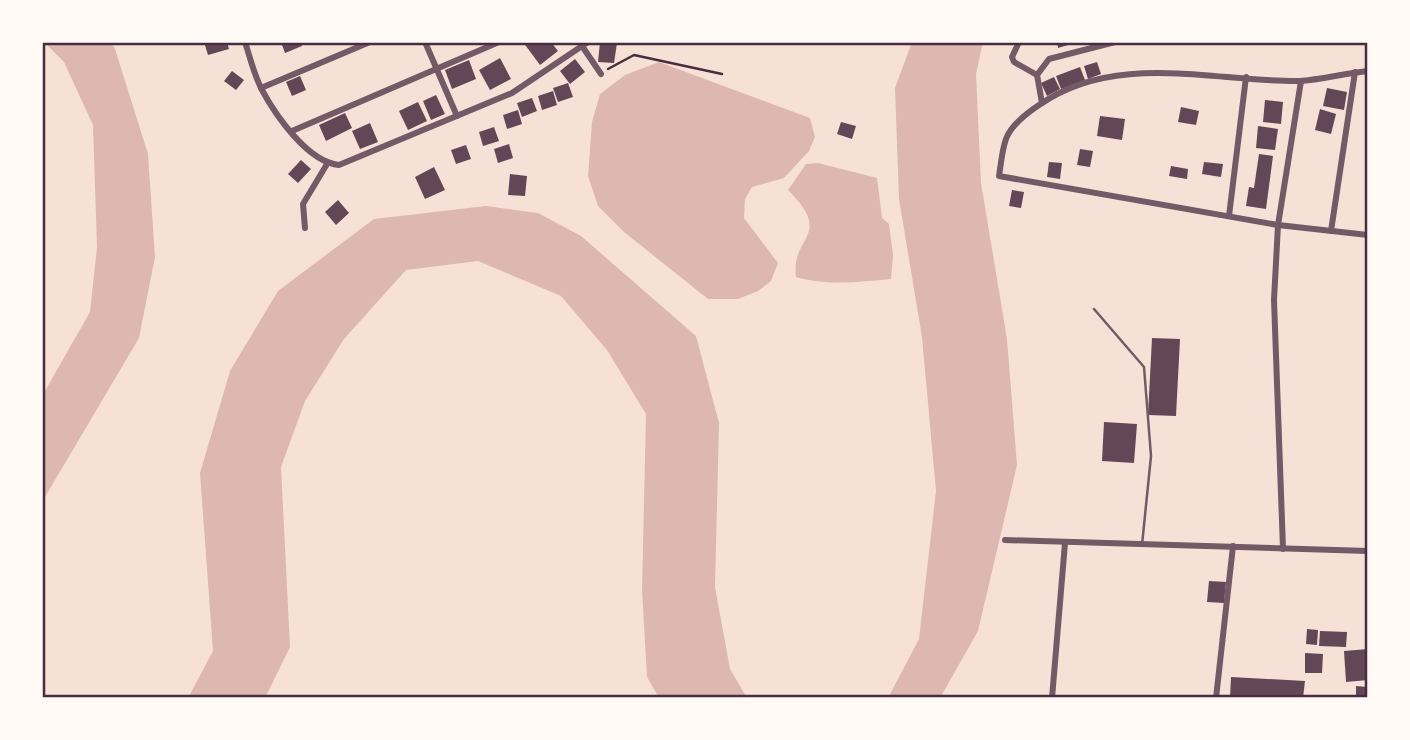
<svg xmlns="http://www.w3.org/2000/svg" width="1410" height="740" viewBox="0 0 1410 740" font-family="Roboto,sans-serif">
  <style>
    .water { fill: #dcb8b0 }
    .building { fill: #644757 }
    .lines { fill: none; stroke-linecap: round; stroke-linejoin: round }
    .path { stroke: #4a2c40; stroke-width: 2.5 }
    .service { stroke: #755966; stroke-width: 2.5 }
    .minor { stroke: #755966; stroke-width: 6 }
    .neatline { fill: none; stroke: #4a2c40; stroke-width: 2.5 }
  </style>
  <rect width="100%" height="100%" fill="#f7e1d7"/>
  <g class="water">
    <path d="M44,42h67l4,7 33,105 7,103 -16,81 -97,164v-106l48,-84 7,-65 -4,-122 -29,-63z"/>
    <path d="M912,42h71l-7,32 5,109 26,156 10,126 -39,166 -38,67h-52l31,-59 17,-148 -14,-154 -23,-138 -4,-111z"/>
    <path d="M659,62l151,56 5,19 -6,14 -25,27 -32,9 -7,12 -1,19 34,45 -7,18 -13,10 -20,8h-30l-84,-67 -26,-26 -10,-30 4,-54 8,-28 25,-19z"/>
    <path d="M818,163l59,15 5,40 7,6 4,31 -2,24c-31,3 -65,7 -95,-2 -6,-42 39,-40 -8,-87l18,-26z"/>
    <path d="M486,206l52,7 43,23 115,100 23,87 -4,164 15,82 17,29h-88l-12,-21 -5,-87 4,-176 -39,-64 -46,-54 -83,-35 -72,9 -62,69 -39,62 -24,66 9,180 -25,51h-77l25,-47 -13,-178 30,-102 48,-80 96,-72z"/>
  </g>
  <g class="building">
    <path d="M204,42h23l2,7 -21,6z"/>
    <path d="M281,42h20l1,4 -17,7z"/>
    <path d="M523,42h28l7,9 -18,14z"/>
    <path d="M600,42l17,1 -3,20 -16,-1z"/>
    <path d="M1057,42h18v1l-17,5z"/>
    <path d="M500,58l11,21 -21,11 -11,-20z"/>
    <path d="M575,59l10,13 -15,12 -10,-13z"/>
    <path d="M469,60l7,19 -24,10 -7,-19z"/>
    <path d="M1097,62l4,12 -13,5 -4,-13z"/>
    <path d="M1080,67l5,13 -24,9 -5,-13z"/>
    <path d="M232,71l12,9 -8,10 -12,-9z"/>
    <path d="M300,76l6,14 -14,6 -6,-14z"/>
    <path d="M1054,77l6,12 -13,7 -6,-13z"/>
    <path d="M568,83l5,14 -15,5 -5,-14z"/>
    <path d="M1327,88l20,4 -3,18 -21,-4z"/>
    <path d="M553,91l4,14 -15,5 -4,-14z"/>
    <path d="M436,95l9,19 -14,6 -8,-19z"/>
    <path d="M532,98l5,13 -15,6 -5,-14z"/>
    <path d="M1265,100l18,2 -2,22 -18,-2z"/>
    <path d="M418,102l9,19 -19,9 -9,-19z"/>
    <path d="M1181,107l18,4 -3,14 -18,-3z"/>
    <path d="M1320,109l16,5 -5,20 -16,-4z"/>
    <path d="M518,110l4,14 -15,5 -4,-14z"/>
    <path d="M345,113l7,15 -26,13 -7,-16z"/>
    <path d="M1100,116l25,3 -3,21 -25,-4z"/>
    <path d="M841,122l15,4 -4,13 -15,-5z"/>
    <path d="M370,123l8,19 -18,7 -8,-18z"/>
    <path d="M1258,126l20,3 -3,21 -19,-2z"/>
    <path d="M494,127l5,14 -16,5 -4,-14z"/>
    <path d="M509,144l4,14 -15,5 -4,-14z"/>
    <path d="M466,145l5,14 -15,5 -5,-14z"/>
    <path d="M1080,149l13,2 -3,16 -13,-2z"/>
    <path d="M1259,154l14,2 -7,53 -20,-3 3,-19 5,1z"/>
    <path d="M301,160l10,9 -13,14 -10,-9z"/>
    <path d="M1049,162l13,1 -2,16 -13,-2z"/>
    <path d="M1204,162l19,2 -2,13 -19,-3z"/>
    <path d="M1171,166l17,3 -1,10 -18,-3z"/>
    <path d="M434,167l11,23 -20,9 -10,-22z"/>
    <path d="M510,174l17,2 -2,20 -17,-1z"/>
    <path d="M1012,190l12,2 -3,16 -12,-2z"/>
    <path d="M338,200l11,13 -13,12 -11,-13z"/>
    <path d="M1152,338l28,1 -4,77 -28,-1z"/>
    <path d="M1104,422l33,2 -3,39 -32,-2z"/>
    <path d="M1209,581l17,1 -2,21 -17,-1z"/>
    <path d="M1307,629l11,1 -1,15 -11,-1z"/>
    <path d="M1320,631l27,1 -1,15 -27,-1z"/>
    <path d="M1368,649v31l-22,2 -2,-31z"/>
    <path d="M1305,653l18,1 -1,19h-17z"/>
    <path d="M1231,677l74,4 -2,17h-73z"/>
    <path d="M1356,686l12,1v11h-12z"/>
  </g>
  <g class="lines">
    <path class="path" d="M608,69l26,-14 88,19"/>
    <path class="service" d="M1094,309l50,58 7,89 -9,89"/>
    <g class="minor">
      <path d="M245,42c5,15 9,33 17,48 14,26 46,72 77,75l173,-72 76,-51"/>
      <path d="M425,42l32,74"/>
      <path d="M1019,42l-7,15 2,5 23,13"/>
      <path d="M582,46l19,28"/>
      <path d="M1368,71c-23,2 -46,9 -69,10 -86,1 -183,-30 -260,24 -12,8 -28,20 -33,34 -4,11 -5,25 -7,37l279,49 90,10"/>
      <path d="M261,88l109,-46"/>
      <path d="M1042,103l-5,-28 12,-16 66,-17"/>
      <path d="M292,131l207,-89"/>
      <path d="M1229,216l17,-139"/>
      <path d="M305,228l-2,-24 24,-40"/>
      <path d="M1331,231l24,-159"/>
      <path d="M1005,540l363,11"/>
      <path d="M1283,549l-9,-249 4,-75 23,-144"/>
      <path d="M1052,698l13,-155"/>
      <path d="M1216,698l17,-152"/>
    </g>
  </g>
  <rect width="1410" height="740" fill="none" stroke="#fffaf5" stroke-width="88"/>
  <rect x="44" y="44" width="1322" height="652" class="neatline"/>
</svg>
